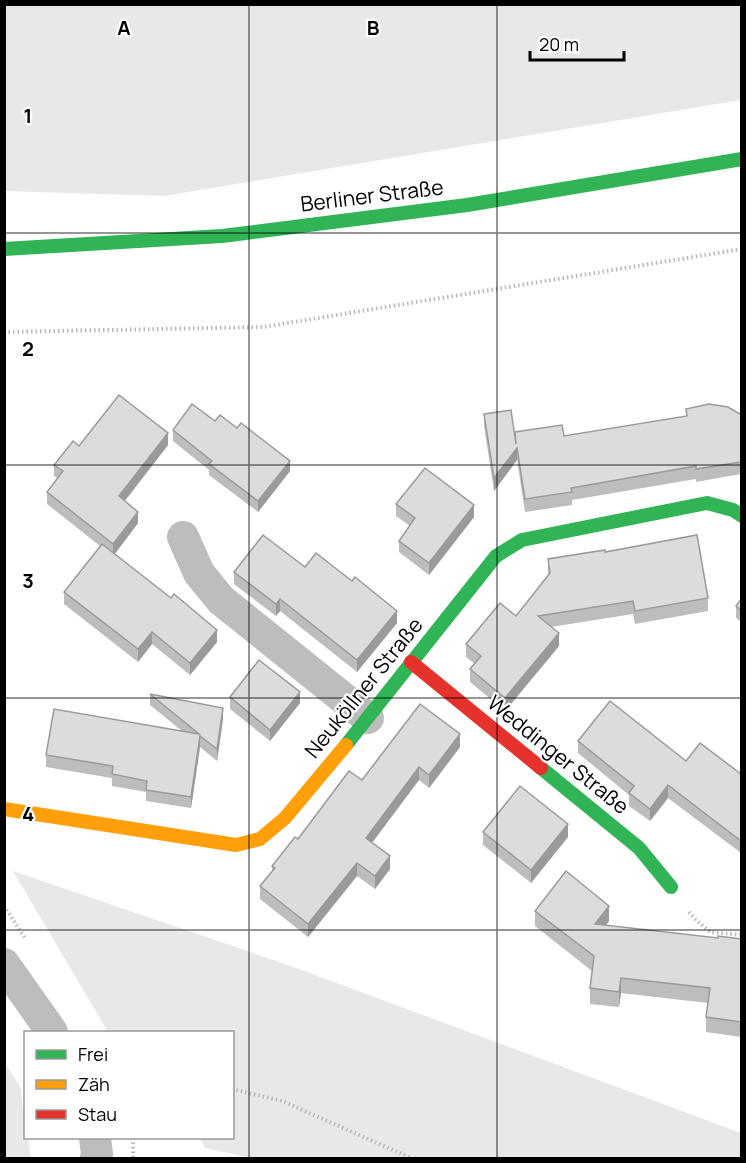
<svg xmlns="http://www.w3.org/2000/svg" width="746" height="1163" viewBox="0 0 746 1163" font-family="Manrope,sans-serif">
  <style>
    .green { fill: #e8e8e8 }
    .lines { fill: none; stroke-linecap: round; stroke-linejoin: round }
    .path { stroke: #b8b8b8; stroke-width: 4; stroke-dasharray: 1.5 3; stroke-linecap: butt }
    .street { stroke: #bdbdbd; stroke-width: 32 }
    .fast { stroke: #30b455; stroke-width: 14 }
    .slow { stroke: #ff9f0a; stroke-width: 14 }
    .jam { stroke: #e5322d; stroke-width: 14 }
    .wall { fill: #bdbdbd }
    .shaded-wall { fill: #9a9a9a }
    .building { fill: #dcdcdc; stroke: #9a9a9a; stroke-width: 1.5 }
    .grid { fill: none; stroke: #000; stroke-width: 1.5; stroke-opacity: 0.55 }
    .labels { text-anchor: middle; stroke-width: 4.5; stroke-linejoin: round; paint-order: stroke }
    .street-label { font-size: 21px; fill: #000; stroke: #fff }
    .grid-label { font-size: 20px; text-anchor: middle; font-weight: bold; fill: #000; stroke: #fff; stroke-width: 4.5; stroke-linejoin: round; paint-order: stroke }
  </style>
  <rect width="100%" height="100%" fill="#fff"/>
  <g class="green">
    <path d="M5,4l736,1v95l-577,96 -159,-5z"/>
    <path d="M13,871l275,94 453,168v25h-489l-47,-10 -5,-10h32v-106h-124z"/>
    <path d="M5,1064l15,22 5,36 1,16h2l3,20h-26z"/>
  </g>
  <g class="lines">
    <g class="path">
      <path d="M4,332l259,-5 479,-78"/>
      <path d="M4,906l21,32"/>
      <path d="M689,912l6,7 15,13 32,3"/>
      <path d="M232,1089l50,12 129,57"/>
      <path d="M133,1138v20"/>
    </g>
    <g class="street">
      <path d="M183,537l16,36 22,27 147,118"/>
      <path d="M4,964l48,68"/>
      <path d="M95,1138l2,16 -1,4"/>
    </g>
    <g class="fast">
      <path d="M4,249l218,-13 245,-31 275,-46"/>
      <path d="M346,745l150,-189 26,-16 185,-37 26,7 9,6"/>
      <path d="M541,768l98,80 32,39"/>
    </g>
    <path class="slow" d="M4,809l232,36 24,-6 25,-21 61,-73"/>
    <path class="jam" d="M411,662l130,106"/>
  </g>
  <g class="wall">
    <path d="M686,409l55,7v58l-45,8v-3l-124,21v5l-47,7 -8,-52 -23,31 -10,-65v-12l31,18 49,4 122,-20z"/>
    <path d="M215,421l75,50 -32,41 -49,-37v-5l-36,-29v-11z"/>
    <path d="M168,445l-43,56 13,22 -23,31 102,88 -27,33 -38,-31 -14,18 -74,-58v-12l36,-46 -53,-42v-12l10,-14 -3,-2v-11l25,-19z"/>
    <path d="M396,504l78,13 -45,58 -30,-23v-11l11,-15 -14,-10z"/>
    <path d="M605,552l103,46v13l-73,13 -2,-10 -82,13 8,19 -54,65 -35,-29v-13l5,-5 -9,-7v-13l50,-28 32,-41v-16z"/>
    <path d="M305,567l92,56 -40,49 -77,-61 -4,5 -42,-32v-12z"/>
    <path d="M741,599v23l-5,-4v-12z"/>
    <path d="M150,694l73,25 -6,42 -17,-14 -9,61 -45,-7v-9l-34,-6v-8l-66,-11v-12l136,-24 -32,-26z"/>
    <path d="M230,697l70,6 -30,38 -40,-32z"/>
    <path d="M578,741l108,20 55,13v79l-73,-55 -18,23 -21,-15v-11l-51,-42z"/>
    <path d="M460,747l-31,41 -10,-8 -47,62 18,27 -15,20 -18,-13 -49,61 -48,-38v-13l12,-14v-6l26,-27 64,-59z"/>
    <path d="M483,832l85,5 -37,46 -48,-38z"/>
    <path d="M535,911l74,10 -3,4 112,13 23,1v98l-35,-5v-15l2,-14 -87,-10 -2,14 -29,-3v-16l2,-17 -57,-45z"/>
  </g>
  <g class="shaded-wall">
    <path d="M168,433v12l-49,63v-12z"/>
    <path d="M517,448v12l-23,31v-13z"/>
    <path d="M290,461v10l-32,41v-11z"/>
    <path d="M474,505v12l-45,58v-12z"/>
    <path d="M138,512v11l-25,33v-12z"/>
    <path d="M280,599v12l-4,5v-12z"/>
    <path d="M397,611v12l-40,49v-12z"/>
    <path d="M217,630v12l-27,33v-12z"/>
    <path d="M152,632v12l-14,18v-13z"/>
    <path d="M559,633v13l-54,65v-13z"/>
    <path d="M300,692v11l-30,38v-11z"/>
    <path d="M223,708v11l-6,42v-12z"/>
    <path d="M460,734v13l-31,41v-13z"/>
    <path d="M200,736v11l-9,61v-11z"/>
    <path d="M419,767v13l-53,71v-13z"/>
    <path d="M668,785v13l-18,23v-12z"/>
    <path d="M568,824v13l-37,46v-13z"/>
    <path d="M390,856v13l-15,20v-13z"/>
    <path d="M357,863v13l-49,61v-13z"/>
    <path d="M609,906v15l-14,18v-15z"/>
    <path d="M621,978v15l-2,14v-15z"/>
  </g>
  <g class="building">
    <path d="M119,395l49,38 -49,63 19,16 -25,32 -66,-52 16,-21 -9,-6 19,-24 6,5z"/>
    <path d="M192,404l23,17 5,-6 17,13 4,-5 49,38 -32,40 -49,-37 3,-3 -39,-31z"/>
    <path d="M709,404l19,3 12,7 1,2v46l-45,7v-3l-125,22 1,4 -47,7 -8,-51 -23,30 -10,-64 27,-4 5,34 -1,-12 47,-7 2,11 123,-20 -1,-7z"/>
    <path d="M425,468l49,37 -45,58 -30,-22 16,-23 -19,-14z"/>
    <path d="M263,535l42,32 11,-14 36,28 3,-4 42,34 -40,49 -77,-61 -4,5 -42,-32z"/>
    <path d="M697,535l11,63 -73,13 -2,-10 -95,15 21,17 -54,65 -35,-29 11,-13 -15,-12 34,-41 16,13 34,-43 -2,-14 57,-9v2z"/>
    <path d="M102,544l69,54 3,-4 43,36 -27,33 -38,-31 -14,17 -74,-57z"/>
    <path d="M741,599v11l-5,-4z"/>
    <path d="M259,660l41,32 -30,38 -40,-33z"/>
    <path d="M150,694l73,14 -6,41 -17,-13 -9,61 -45,-7 1,-9 -35,-7 1,-8 -67,-11 8,-46 145,25z"/>
    <path d="M610,701l76,60 14,-18 41,31v67l-73,-56 -18,24 -21,-16 5,-7 -56,-45z"/>
    <path d="M420,704l40,30 -31,41 -10,-8 -53,71 24,18 -15,20 -18,-13 -49,61 -48,-38 15,-18 -3,-2 23,-29 3,2 51,-68 13,9z"/>
    <path d="M520,786l48,38 -37,46 -48,-38z"/>
    <path d="M566,871l43,35 -14,18 123,14v-2l23,3v83l-35,-5 4,-29 -89,-10 -2,14 -29,-4 4,-32 -59,-45z"/>
  </g>
  <path class="grid" d="M249,4v1154M497,4v1154M4,233h738M4,465h738M4,698h738M4,930h738"/>
  <g class="labels">
    <g class="street-label">
      <text transform="translate(372 196) rotate(-7)" y="7">Berliner Straße</text>
      <text transform="translate(364 688) rotate(-51)" y="7">Neuköllner Straße</text>
      <text transform="translate(558 755) rotate(39)" y="7">Weddinger Straße</text>
    </g>
  </g>
  <g class="grid-label">
    <text x="124" y="35">A</text>
    <text x="373" y="35">B</text>
    <text x="28" y="123">1</text>
    <text x="28" y="356">2</text>
    <text x="28" y="588">3</text>
    <text x="28" y="821">4</text>
  </g>
  <rect width="746" height="1163" fill="none" stroke="#000000" stroke-width="12"/>
  <rect x="24" y="1031" width="210" height="108" fill="#ffffff" stroke="#999999" stroke-width="1.5"/>
  <rect x="36" y="1050" width="30" height="9" fill="#30b455" stroke="#999999" stroke-width="1.5"/>
  <text x="78" y="1061" font-size="18" fill="#000000">Frei</text>
  <rect x="36" y="1080" width="30" height="9" fill="#ff9f0a" stroke="#999999" stroke-width="1.5"/>
  <text x="78" y="1091" font-size="18" fill="#000000">Zäh</text>
  <rect x="36" y="1110" width="30" height="9" fill="#e5322d" stroke="#999999" stroke-width="1.5"/>
  <text x="78" y="1121" font-size="18" fill="#000000">Stau</text>
  <path d="M530 51v9h94v-9" fill="none" stroke="#000000" stroke-width="3"/>
  <text x="539" y="51" font-size="18" fill="#000000" stroke="#ffffff" stroke-width="4.5" paint-order="stroke">20 m</text>
</svg>
